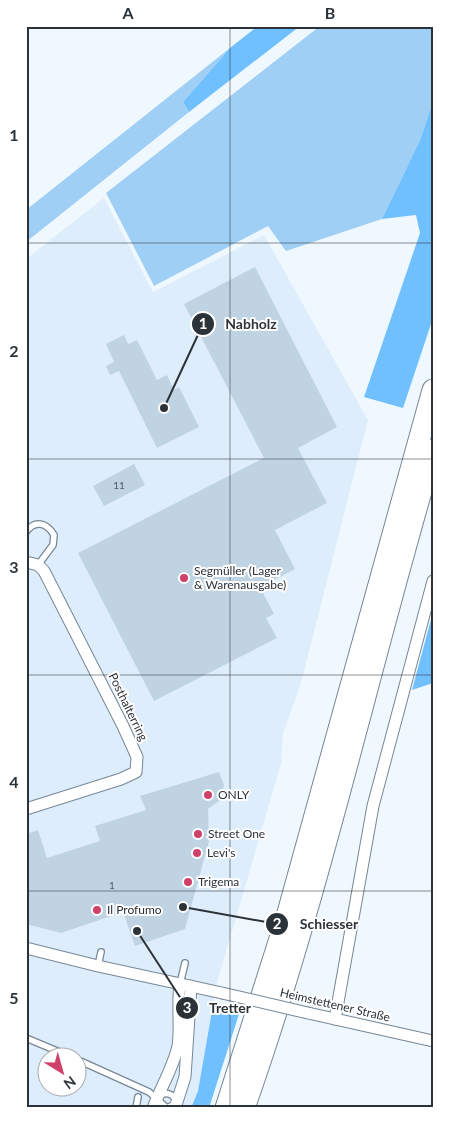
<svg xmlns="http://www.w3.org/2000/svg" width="459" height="1134" viewBox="0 0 459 1134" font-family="Lato,sans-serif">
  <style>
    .built { fill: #deedfb; fill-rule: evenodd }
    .green { fill: #a0cff6 }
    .forest { fill: #70bfff }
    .building { fill: #c0d3e3 }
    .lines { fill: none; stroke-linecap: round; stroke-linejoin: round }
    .lane-casing { stroke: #768796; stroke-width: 8 }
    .street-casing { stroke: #768796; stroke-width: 13 }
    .highway-casing { stroke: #768796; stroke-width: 23 }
    .lane { stroke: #fff; stroke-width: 5.5 }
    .street { stroke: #fff; stroke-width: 11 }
    .highway { stroke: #fff; stroke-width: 21 }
    .street-bridge-casing { stroke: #768796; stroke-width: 13; stroke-linecap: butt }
    .street-bridge { stroke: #fff; stroke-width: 11 }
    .grid { fill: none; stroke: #2b3339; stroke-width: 1; stroke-opacity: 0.55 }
    .poi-dot { fill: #cf406a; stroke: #fff; stroke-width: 2 }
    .labels { text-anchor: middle; stroke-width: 4; stroke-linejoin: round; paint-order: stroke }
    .number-label { font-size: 10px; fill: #505b64 }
    .poi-label { font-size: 12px; fill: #2b3339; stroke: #fff; text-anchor: start }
    .street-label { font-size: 12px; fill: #2b3339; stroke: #fff }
    .leader { fill: none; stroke: #2b3339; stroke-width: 2 }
    .callout-dot { fill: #2b3339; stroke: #fff; stroke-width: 2 }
    .mark-label { font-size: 15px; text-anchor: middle; font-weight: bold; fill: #fff }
    .callout-label { font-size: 14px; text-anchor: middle; font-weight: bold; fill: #2b3339; stroke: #fff; stroke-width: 4; stroke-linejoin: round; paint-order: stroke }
    .neatline { fill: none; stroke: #2b3339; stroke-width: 2 }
    .grid-label { font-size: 16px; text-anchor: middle; font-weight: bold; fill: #2b3339 }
  </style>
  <rect width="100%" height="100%" fill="#f0f8ff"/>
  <path class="built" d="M104,198l49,94 111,-57 104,185 -67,263 -18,51 -2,30 -65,222 -18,105 -7,17h-165v-849zM48,1056h30v30h-30z"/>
  <g class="green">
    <path d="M320,26h113v76l-13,38 -38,79 -96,32 -18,-25 -114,60 -48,-93z"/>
    <path d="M230,48l-47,54 6,10 -163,130v-32z"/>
  </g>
  <g class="forest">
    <path d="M258,26h42l-111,86 -6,-10 47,-54z"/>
    <path d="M433,102v216l-30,90 -39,-11 56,-164 -4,-18 -34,4 38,-79z"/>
    <path d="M433,612v71l-21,7z"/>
    <path d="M213,1005l26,9 -30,94h-18l7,-17z"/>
  </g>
  <g class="building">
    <path d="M255,267l82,160 -39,21 29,55 -52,27 20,39 -35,18 14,27 -8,4 11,20 -123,63 -76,-148 186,-95 -80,-154z"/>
    <path d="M124,335l4,9 9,-4 20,40 10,-5 7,15 5,-3 20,40 -42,21 -38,-77 -9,4 -4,-9 8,-4 -8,-18z"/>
    <path d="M134,464l11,21 -41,21 -11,-20z"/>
    <path d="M219,772l5,13 -4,15 -12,9 1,32 -24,88 -50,17 -12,-34 -62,21 -35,-9v-90l12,-4 9,28 53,-17 -5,-15 51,-16 -6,-14z"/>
  </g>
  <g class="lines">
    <defs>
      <g id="lane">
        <path d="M26,532c9,-13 21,-9 28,3l-1,10 -15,20"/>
        <path d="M98,966l3,-14"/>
        <path d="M180,984l5,-21"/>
        <path d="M26,1038l43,18"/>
        <path d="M78,1060l71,32 18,16 10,-5c-3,-9 -10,-12 -18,-7"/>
        <path d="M136,1108l2,-11"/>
      </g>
      <g id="street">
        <path d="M26,562l12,3 6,6 79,155 14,31 -1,15 -15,7 -95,30"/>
        <path d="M26,948l72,18 124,27"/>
        <path d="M308,1013l125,28"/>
        <path d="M335,1019l38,-213 60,-225"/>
        <path d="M153,1108c8,-21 20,-40 25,-62 3,-20 -1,-41 2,-62"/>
        <path d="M175,1108l10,-31 6,-91"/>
      </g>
      <g id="highway">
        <path d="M226,1108l60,-188 147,-530"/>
        <path d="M244,1108c76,-215 124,-439 189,-658"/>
      </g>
    </defs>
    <use href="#lane" class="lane-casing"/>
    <use href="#street" class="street-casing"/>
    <use href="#highway" class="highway-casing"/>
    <use href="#lane" class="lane"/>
    <use href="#street" class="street"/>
    <use href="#highway" class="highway"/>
    <defs>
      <path id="street-bridge" d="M222,993l86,20"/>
    </defs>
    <use href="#street-bridge" class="street-bridge-casing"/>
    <use href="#street-bridge" class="street-bridge"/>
  </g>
  <path class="grid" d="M230,26v1082M26,243h407M26,459h407M26,675h407M26,891h407"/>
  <g class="poi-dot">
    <circle cx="184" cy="578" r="5"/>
    <circle cx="208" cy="795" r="5"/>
    <circle cx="198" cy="834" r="5"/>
    <circle cx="197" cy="853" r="5"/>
    <circle cx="188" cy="882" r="5"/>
    <circle cx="97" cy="910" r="5"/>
  </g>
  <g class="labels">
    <g class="number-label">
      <text x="119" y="489">11</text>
      <text x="112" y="889">1</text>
    </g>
    <g class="poi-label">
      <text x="194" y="575">Segmüller (Lager<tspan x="194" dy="14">&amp; Warenausgabe)</tspan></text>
      <text x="218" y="799">ONLY</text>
      <text x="208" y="838">Street One</text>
      <text x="207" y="857">Levi's</text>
      <text x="198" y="886">Trigema</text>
      <text x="107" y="914">Il Profumo</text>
    </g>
    <g class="street-label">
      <text transform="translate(128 707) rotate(64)" y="4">Posthalterring</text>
      <text transform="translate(335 1005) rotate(13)" y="4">Heimstettener Straße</text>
    </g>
  </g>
  <path class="leader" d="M164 408L203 324M183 907L277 924M137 931L187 1008"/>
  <g class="callout-dot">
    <circle cx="164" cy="408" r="5"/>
    <circle cx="183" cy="907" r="5"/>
    <circle cx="137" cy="931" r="5"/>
    <circle cx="203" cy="324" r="12"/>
    <circle cx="277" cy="924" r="12"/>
    <circle cx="187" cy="1008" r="12"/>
  </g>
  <g class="mark-label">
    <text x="203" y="329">1</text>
    <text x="277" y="929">2</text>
    <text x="187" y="1013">3</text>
  </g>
  <g class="callout-label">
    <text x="251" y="329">Nabholz</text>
    <text x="329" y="929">Schiesser</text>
    <text x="230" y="1013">Tretter</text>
  </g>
  <rect width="459" height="1134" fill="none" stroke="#ffffff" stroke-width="55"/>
  <g transform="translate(62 1072) rotate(143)"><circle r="24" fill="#ffffff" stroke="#aaadb0"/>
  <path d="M0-4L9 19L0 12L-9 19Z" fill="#cf406a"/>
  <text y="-8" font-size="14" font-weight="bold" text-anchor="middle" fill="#2b3339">N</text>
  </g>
  <rect x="28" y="28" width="404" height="1078" class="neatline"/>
  <g class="grid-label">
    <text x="128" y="19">A</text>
    <text x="330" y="19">B</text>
    <text x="14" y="141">1</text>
    <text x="14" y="357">2</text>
    <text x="14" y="573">3</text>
    <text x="14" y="788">4</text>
    <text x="14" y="1004">5</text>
  </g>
</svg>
